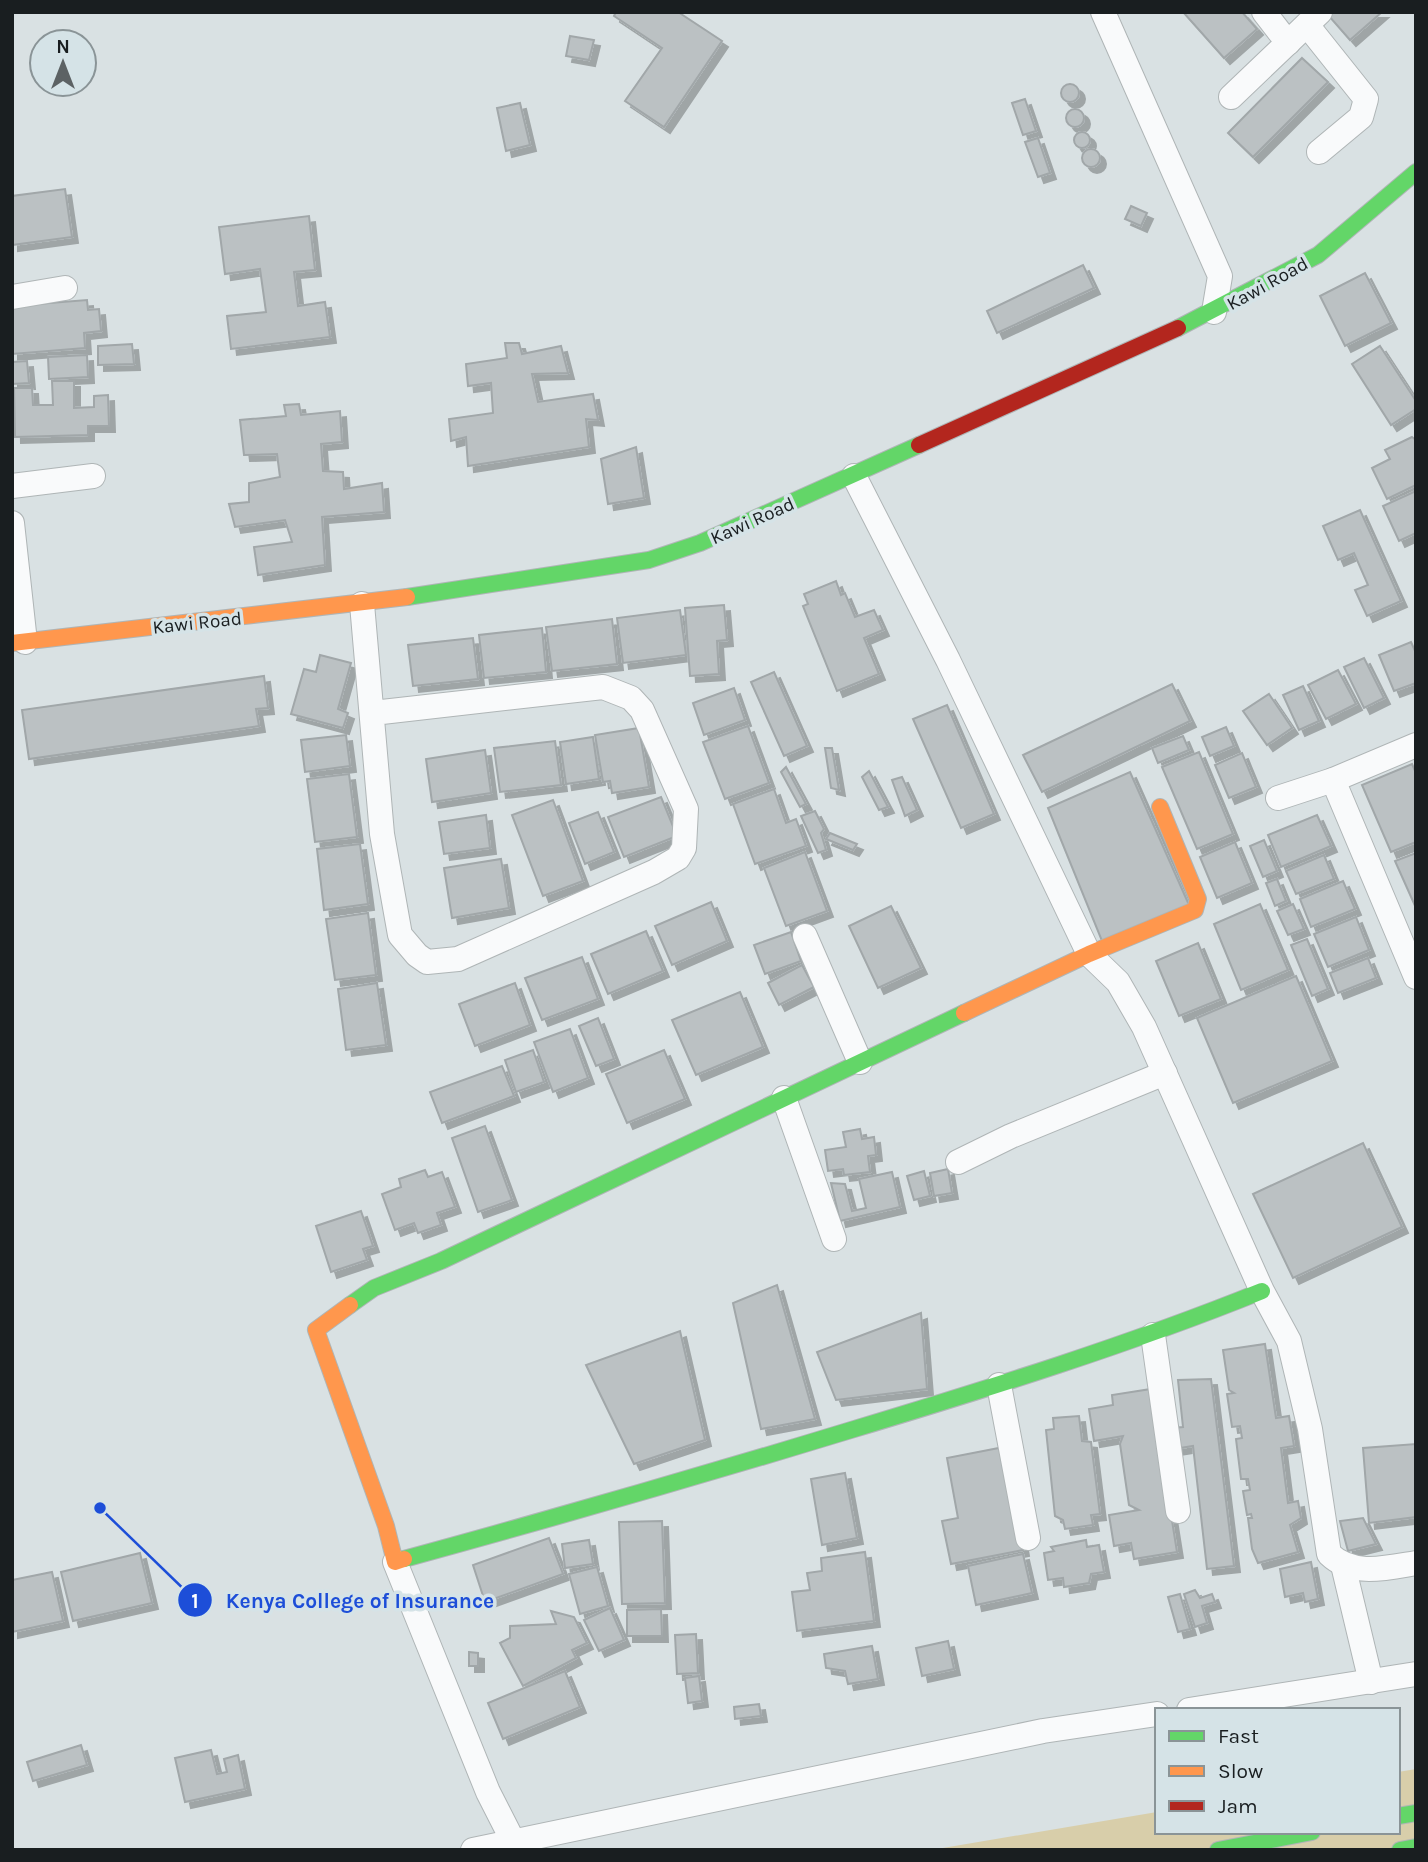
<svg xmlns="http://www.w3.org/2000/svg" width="1428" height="1862" viewBox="0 0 1428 1862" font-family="Karla,sans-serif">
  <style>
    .green { fill: #d8ceaa }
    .building { fill: #bbc1c3; stroke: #a1a7a9; stroke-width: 2; filter: url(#shadow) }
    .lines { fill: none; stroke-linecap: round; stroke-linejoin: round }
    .street-casing { stroke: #afb5b6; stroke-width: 26 }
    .fast-casing { stroke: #afb5b6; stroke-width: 18 }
    .slow-casing { stroke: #afb5b6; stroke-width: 18 }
    .jam-casing { stroke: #afb5b6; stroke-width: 18 }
    .street { stroke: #f9fafb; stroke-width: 24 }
    .fast { stroke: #63d668; stroke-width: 16 }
    .slow { stroke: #ff974d; stroke-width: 16 }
    .jam { stroke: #b3261e; stroke-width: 16 }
    .labels { text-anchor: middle; stroke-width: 7; stroke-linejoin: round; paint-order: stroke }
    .street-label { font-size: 19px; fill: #191e20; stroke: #d5e3e7 }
    .leader { fill: none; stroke: #1d4ed8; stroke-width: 2.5 }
    .callout-dot { fill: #1d4ed8; stroke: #d5e3e7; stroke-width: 2.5 }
    .mark-label { font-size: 21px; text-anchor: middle; font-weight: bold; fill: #fff }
    .callout-label { font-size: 21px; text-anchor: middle; font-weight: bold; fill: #1d4ed8; stroke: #d5e3e7; stroke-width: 7; stroke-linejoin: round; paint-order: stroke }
  </style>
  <defs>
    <filter id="shadow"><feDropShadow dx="6" dy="6" stdDeviation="0" flood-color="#0004"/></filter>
  </defs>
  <rect width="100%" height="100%" fill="#d9e1e3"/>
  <path class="green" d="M1416,1769v81h-485l226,-38v20h241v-60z"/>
  <g class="building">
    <path d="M616,12h62l44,29 -58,86 -39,-26 37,-53 -48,-32z"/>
    <path d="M1183,12h59l15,17 -33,29z"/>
    <path d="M1330,12h52l-32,28 -22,-25z"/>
    <path d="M570,36l24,4 -5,20 -23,-4z"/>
    <path d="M1302,58l26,24 -75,75 -25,-24z"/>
    <circle cx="1070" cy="93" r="9"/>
    <path d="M1025,99l11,32 -13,4 -11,-32z"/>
    <path d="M520,103l10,42 -24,6 -9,-43z"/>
    <circle cx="1075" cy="118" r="9"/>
    <circle cx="1082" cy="140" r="8"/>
    <path d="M1038,138l12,35 -12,4 -13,-35z"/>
    <circle cx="1091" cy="158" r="9"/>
    <path d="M65,189l7,48 -60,8v-49z"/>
    <path d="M1131,206l16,7 -6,13 -16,-7z"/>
    <path d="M309,216l6,54 -21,2 4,34 27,-4 5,35 -99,12 -4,-33 39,-4 -6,-43 -35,5 -6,-47z"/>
    <path d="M1083,265l11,23 -97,45 -10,-22z"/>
    <path d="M1365,273l26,50 -46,23 -25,-50z"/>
    <path d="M87,300l1,10 11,-1 2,22 -17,2 1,15 -73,6v-48z"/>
    <path d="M505,343h14l3,11 39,-8 7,27 -36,1 6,28 55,-8 5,26 -12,-1 3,28 -121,19 -2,-29 -15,4 -2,-22 44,-6 -2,-30 -23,3 -2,-22 41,-6z"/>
    <path d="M132,344l2,20 -36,1v-19z"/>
    <path d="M1380,346l36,55v8l-25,16 -39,-61z"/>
    <path d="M87,355l1,22 -39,2 -1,-22z"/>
    <path d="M27,361l2,22 -17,1v-22z"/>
    <path d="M52,381h22v27l20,-1v-11l14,-1 1,31h-21v9l-73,2 -1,-49h18l1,17h20z"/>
    <path d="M299,404l2,11 39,-4 2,31 -21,2 2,27 20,1 1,17 38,-6 2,29 -62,5 3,48 -67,10 -4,-28 38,-5 -7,-22 -50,7 -6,-23 20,-2v-19l31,-6 -3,-23 -33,1 -4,-35 46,-4 -2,-11z"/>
    <path d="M1412,437l4,3v45l-29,14 -15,-31 18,-9 -5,-9z"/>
    <path d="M636,447l8,51 -36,6 -7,-45z"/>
    <path d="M1416,491v42l-17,8 -16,-35z"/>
    <path d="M1360,510l41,91 -34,15 -12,-26 13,-5 -14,-32 -16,7 -15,-34z"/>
    <path d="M836,581l5,14 4,-2 10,24 19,-7 9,20 -19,8 15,36 -42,17 -34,-85 5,-2 -4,-10z"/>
    <path d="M724,605l3,35 -10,1 2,33 -29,2 -5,-68z"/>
    <path d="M680,610l6,45 -63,8 -6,-45z"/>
    <path d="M612,619l5,45 -65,7 -6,-44z"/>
    <path d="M542,628l4,44 -62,6 -5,-43z"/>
    <path d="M473,638l5,41 -65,7 -5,-41z"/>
    <path d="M1411,642l5,11v30l-22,8 -15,-36z"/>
    <path d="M320,655l31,8 -13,46 10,4 -5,15 -52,-14 13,-45 12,3z"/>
    <path d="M1364,658l20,40 -20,10 -20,-41z"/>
    <path d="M1338,670l18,34 -30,15 -18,-34z"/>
    <path d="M774,672l33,74 -23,10 -33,-74z"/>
    <path d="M264,676l4,32 -12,1 3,17 -230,33 -7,-49z"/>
    <path d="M1172,684l18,37 -148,71 -19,-37z"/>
    <path d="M1303,686l16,35 -20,9 -16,-35z"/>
    <path d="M734,688l11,32 -41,15 -11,-32z"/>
    <path d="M1269,694l23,34 -25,17 -24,-34z"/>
    <path d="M947,705l47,109 -33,14 -48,-109z"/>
    <path d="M748,726l21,57 -44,16 -22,-57z"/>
    <path d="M1226,727l8,19 -24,10 -8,-19z"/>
    <path d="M639,728l10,59 -37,6 -2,-12 -7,1 -8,-47z"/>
    <path d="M346,735l4,31 -45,6 -4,-32z"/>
    <path d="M1183,736l6,14 -31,13 -6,-15z"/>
    <path d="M593,737l6,42 -33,5 -6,-42z"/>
    <path d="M555,741l6,44 -61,7 -6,-44z"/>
    <path d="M825,748h7l7,42 -8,-2z"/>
    <path d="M485,750l6,43 -59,9 -6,-43z"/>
    <path d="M1199,752l34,82 -36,15 -35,-82z"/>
    <path d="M1242,753l14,34 -27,11 -14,-33z"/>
    <path d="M1412,764l4,9v69l-25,10 -29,-67z"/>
    <path d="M786,767l20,37 -6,3 -19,-35z"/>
    <path d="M869,771l19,36 -9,3 -17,-33z"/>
    <path d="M1130,772l59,133 -87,36 -54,-133z"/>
    <path d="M349,774l8,63 -42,5 -8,-63z"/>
    <path d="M902,777l15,33 -12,6 -13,-36z"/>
    <path d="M774,789l12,34 10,-4 10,27 -51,18 -22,-60z"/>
    <path d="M661,797l16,39 -53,21 -16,-40z"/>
    <path d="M553,800l30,81 -40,15 -31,-81z"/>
    <path d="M815,811l9,18 -3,4 5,17 -8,3 -17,-37z"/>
    <path d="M598,812l16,40 -29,12 -16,-41z"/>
    <path d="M486,815l4,33 -46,6 -5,-32z"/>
    <path d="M1317,815l14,31 -50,21 -13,-32z"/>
    <path d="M830,833l27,11 -4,6 -27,-11z"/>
    <path d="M1264,840l13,31 -14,6 -13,-31z"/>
    <path d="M1235,842l17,41 -35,15 -17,-41z"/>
    <path d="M360,844l8,60 -44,6 -7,-61z"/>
    <path d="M805,852l22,59 -41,15 -22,-58z"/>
    <path d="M1416,853v55l-21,-47z"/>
    <path d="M1324,855l10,24 -38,15 -10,-23z"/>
    <path d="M501,859l8,49 -57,10 -8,-50z"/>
    <path d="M1277,879l9,22 -11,5 -9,-23z"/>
    <path d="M1343,881l12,28 -44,18 -11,-28z"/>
    <path d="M711,902l16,39 -55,24 -17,-39z"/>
    <path d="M1260,904l28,66 -47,20 -27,-66z"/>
    <path d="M1293,904l11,25 -16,6 -11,-24z"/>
    <path d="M891,906l30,62 -43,20 -29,-62z"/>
    <path d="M368,913l8,62 -41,5 -9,-61z"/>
    <path d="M1356,917l13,33 -41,17 -14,-33z"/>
    <path d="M646,931l17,40 -55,23 -17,-40z"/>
    <path d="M791,932l10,29 -36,13 -11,-29z"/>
    <path d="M1307,939l21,50 -16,7 -21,-51z"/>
    <path d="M1198,943l23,56 -42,17 -23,-55z"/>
    <path d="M582,957l16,42 -56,21 -17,-42z"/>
    <path d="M1368,958l8,20 -38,15 -8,-20z"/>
    <path d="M802,965l12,22 -35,18 -11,-22z"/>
    <path d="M1296,976l36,85 -99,42 -36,-85z"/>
    <path d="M377,983l9,62 -40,5 -8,-61z"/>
    <path d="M515,983l15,42 -55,21 -16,-42z"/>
    <path d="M740,992l23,55 -67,28 -24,-55z"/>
    <path d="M598,1018l16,41 -18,7 -17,-40z"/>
    <path d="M570,1029l18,49 -35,14 -19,-50z"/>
    <path d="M533,1050l11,32 -28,10 -11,-32z"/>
    <path d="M664,1050l21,49 -58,24 -21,-49z"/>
    <path d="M502,1066l12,30 -72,27 -12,-31z"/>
    <path d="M485,1126l27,74 -34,12 -26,-74z"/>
    <path d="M860,1129l2,10 12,-2 2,18 -8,1 2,16 -26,3 -1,-6 -15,2 -3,-21 21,-3 -3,-15z"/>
    <path d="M1363,1143l39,84 -109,51 -40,-84z"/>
    <path d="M948,1169l4,24 -18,3 -4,-23z"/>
    <path d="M425,1170l3,7 14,-5 13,35 -18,6 4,12 -23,8 -4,-10 -19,7 -13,-36 19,-7 -2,-8z"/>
    <path d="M924,1171l6,25 -16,4 -7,-24z"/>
    <path d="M892,1172l8,35 -60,14 -9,-38 14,1 7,27 14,-3 -7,-29z"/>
    <path d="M361,1211l12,35 -10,3 4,11 -36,12 -15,-46z"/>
    <path d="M777,1285l38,134 -54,10 -28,-126z"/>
    <path d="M921,1313l6,76 -91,11 -19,-48z"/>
    <path d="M680,1331l25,109 -71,24 -48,-99z"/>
    <path d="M1265,1344l11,74 13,-2 5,30 -13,2 7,55 10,-2 3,17 -11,7 8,27 -40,11 -6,-14 -4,-31h4l-1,-4 -4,1 -4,-24 7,-1 -2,-11h-7l-5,-40 6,-1 -2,-12 -8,1 -5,-33 7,-1 -5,-3 -6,-40z"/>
    <path d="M1211,1379l23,187 -27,3 -14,-123 -19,3 -2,-21 11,-1 -5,-47z"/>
    <path d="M1151,1389l26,163 -43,7 -3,-16 -17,3 -5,-31 30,-5 -10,-5 -9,-61 3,-8 -29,5 -5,-32 24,-4 -1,-10z"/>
    <path d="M1079,1416l3,25 9,1 9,72 -9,1 2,10 -28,4 -2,-9 -8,-4 -9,-86 8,-1 -1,-11z"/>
    <path d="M1416,1444v73l-47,6 -6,-75z"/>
    <path d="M1004,1447l19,103 -72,14 -9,-43 16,-3 -11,-60z"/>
    <path d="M845,1473l12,65 -35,7 -11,-66z"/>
    <path d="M1363,1518l13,26 -28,7 -8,-30z"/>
    <path d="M662,1521l3,82 -43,1 -3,-82z"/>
    <path d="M549,1538l14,36 -78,28 -12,-37z"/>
    <path d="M589,1540l4,24 -28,4 -3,-24z"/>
    <path d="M1086,1540l1,7 12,-2 5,27 -13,2 -2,9 -25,4 -1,-9 -15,2 -4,-27 10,-2 -3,-4z"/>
    <path d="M865,1552l9,69 -77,10 -5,-39 18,-2 -3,-17 15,-2 -1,-13z"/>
    <path d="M140,1553l12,50 -79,18 -12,-49z"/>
    <path d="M1023,1554l9,39 -56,12 -8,-39z"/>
    <path d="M1311,1562l7,37 -13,3 -2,-9 -18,4 -5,-28z"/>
    <path d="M597,1567l11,39 -28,8 -11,-40z"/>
    <path d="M52,1572l11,49 -51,11v-52z"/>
    <path d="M1195,1590l5,8 12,-4 3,8 -13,4 5,17 -12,4 -11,-33z"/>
    <path d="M1180,1594l10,35 -12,3 -10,-35z"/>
    <path d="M610,1608l14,32 -25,11 -15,-31z"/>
    <path d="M661,1609l1,27h-35v-26z"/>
    <path d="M551,1611l23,6 13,26 -15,7 4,8 -53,28 -23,-43 10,-5v-12l46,-2z"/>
    <path d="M696,1634l2,39 -21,1 -2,-39z"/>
    <path d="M948,1641l6,28 -32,7 -6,-28z"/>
    <path d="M872,1646l6,33 -30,5 -3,-13 -19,-3 -2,-14z"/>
    <path d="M469,1652l9,1v13h-9z"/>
    <path d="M565,1671l15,36 -77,32 -15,-36z"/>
    <path d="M699,1676l3,25 -14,2 -3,-25z"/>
    <path d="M759,1704l2,12 -26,3 -1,-12z"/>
    <path d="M81,1745l6,20 -54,16 -6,-19z"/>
    <path d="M211,1750l6,24 10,-2 -3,-13 14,-4 7,34 -60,13 -10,-44z"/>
  </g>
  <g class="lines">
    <defs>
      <g id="street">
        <path d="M1103,12l117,264 -6,36"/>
        <path d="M1264,12l24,31"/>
        <path d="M1307,25l59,74 -5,18 -42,35"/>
        <path d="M1231,97l89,-85"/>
        <path d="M12,297l53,-9"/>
        <path d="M854,476l94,184 141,294 29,28 26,45 118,264 27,50 21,88 19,125c24,23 57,14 87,9"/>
        <path d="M12,486l81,-10"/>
        <path d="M12,523l13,119"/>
        <path d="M362,604l20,230 18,101 17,20 10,7 31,-3 196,-87 24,-14 6,-10 2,-39 -44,-99 -11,-12 -28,-11 -230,26"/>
        <path d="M1333,780l83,-35"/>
        <path d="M1278,798l55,-18 83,197"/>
        <path d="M805,936l55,126"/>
        <path d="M784,1098l50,141"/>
        <path d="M958,1162l53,-26 154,-63"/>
        <path d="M1153,1335l25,176"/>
        <path d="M999,1385l29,153"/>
        <path d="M395,1562l93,230 26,51"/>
        <path d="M1343,1565l28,117"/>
        <path d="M1189,1710l227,-36"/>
        <path d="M473,1850l570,-119 114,-17"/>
      </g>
      <g id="fast">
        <path d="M1178,328l140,-73 98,-83"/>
        <path d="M407,597l242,-37 51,-17 219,-98"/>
        <path d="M350,1305l24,-17 67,-27 523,-248"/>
        <path d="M404,1559c150,-41 299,-84 447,-129 139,-42 277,-85 411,-139"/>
        <path d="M1398,1816l18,-3"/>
        <path d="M1218,1850l94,-18"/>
        <path d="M1400,1850l16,-3"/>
      </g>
      <g id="slow">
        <path d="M12,643l395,-46"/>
        <path d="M964,1013l125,-59 106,-44 3,-11 -38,-92"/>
        <path d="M350,1305l-34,25 70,196 9,36 9,-3"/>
      </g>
      <path id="jam" d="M919,445l259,-117"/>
    </defs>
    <use href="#street" class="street-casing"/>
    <use href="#fast" class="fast-casing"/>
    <use href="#slow" class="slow-casing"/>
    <use href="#jam" class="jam-casing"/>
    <use href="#street" class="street"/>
    <use href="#fast" class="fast"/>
    <use href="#slow" class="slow"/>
    <use href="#jam" class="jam"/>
  </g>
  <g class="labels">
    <g class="street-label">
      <text transform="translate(1267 283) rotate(-29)" y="7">Kawi Road</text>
      <text transform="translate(752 520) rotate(-24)" y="7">Kawi Road</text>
      <text transform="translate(197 622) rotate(-6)" y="7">Kawi Road</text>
    </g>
  </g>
  <path class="leader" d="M100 1508L195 1600"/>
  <g class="callout-dot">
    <circle cx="100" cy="1508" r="7"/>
    <circle cx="195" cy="1600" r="18"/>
  </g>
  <g class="mark-label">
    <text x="195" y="1608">1</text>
  </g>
  <g class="callout-label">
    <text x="360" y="1608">Kenya College of Insurance</text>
  </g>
  <rect width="1428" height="1862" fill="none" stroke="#191e20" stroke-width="28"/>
  <rect x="1155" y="1708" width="245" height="126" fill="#d5e3e7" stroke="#8a9497" stroke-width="2"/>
  <rect x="1169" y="1731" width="35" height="10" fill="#63d668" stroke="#8a9497" stroke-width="2"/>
  <text x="1218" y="1743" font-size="21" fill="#191e20">Fast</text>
  <rect x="1169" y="1766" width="35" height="10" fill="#ff974d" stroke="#8a9497" stroke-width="2"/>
  <text x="1218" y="1778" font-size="21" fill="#191e20">Slow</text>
  <rect x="1169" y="1801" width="35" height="10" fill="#b3261e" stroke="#8a9497" stroke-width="2"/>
  <text x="1218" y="1813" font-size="21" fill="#191e20">Jam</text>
  <g transform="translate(63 63)"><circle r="33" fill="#d5e3e7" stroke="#8a9497" stroke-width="2"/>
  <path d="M0-5L12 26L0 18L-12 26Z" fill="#5c6264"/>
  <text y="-10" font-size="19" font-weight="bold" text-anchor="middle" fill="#191e20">N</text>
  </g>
</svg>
